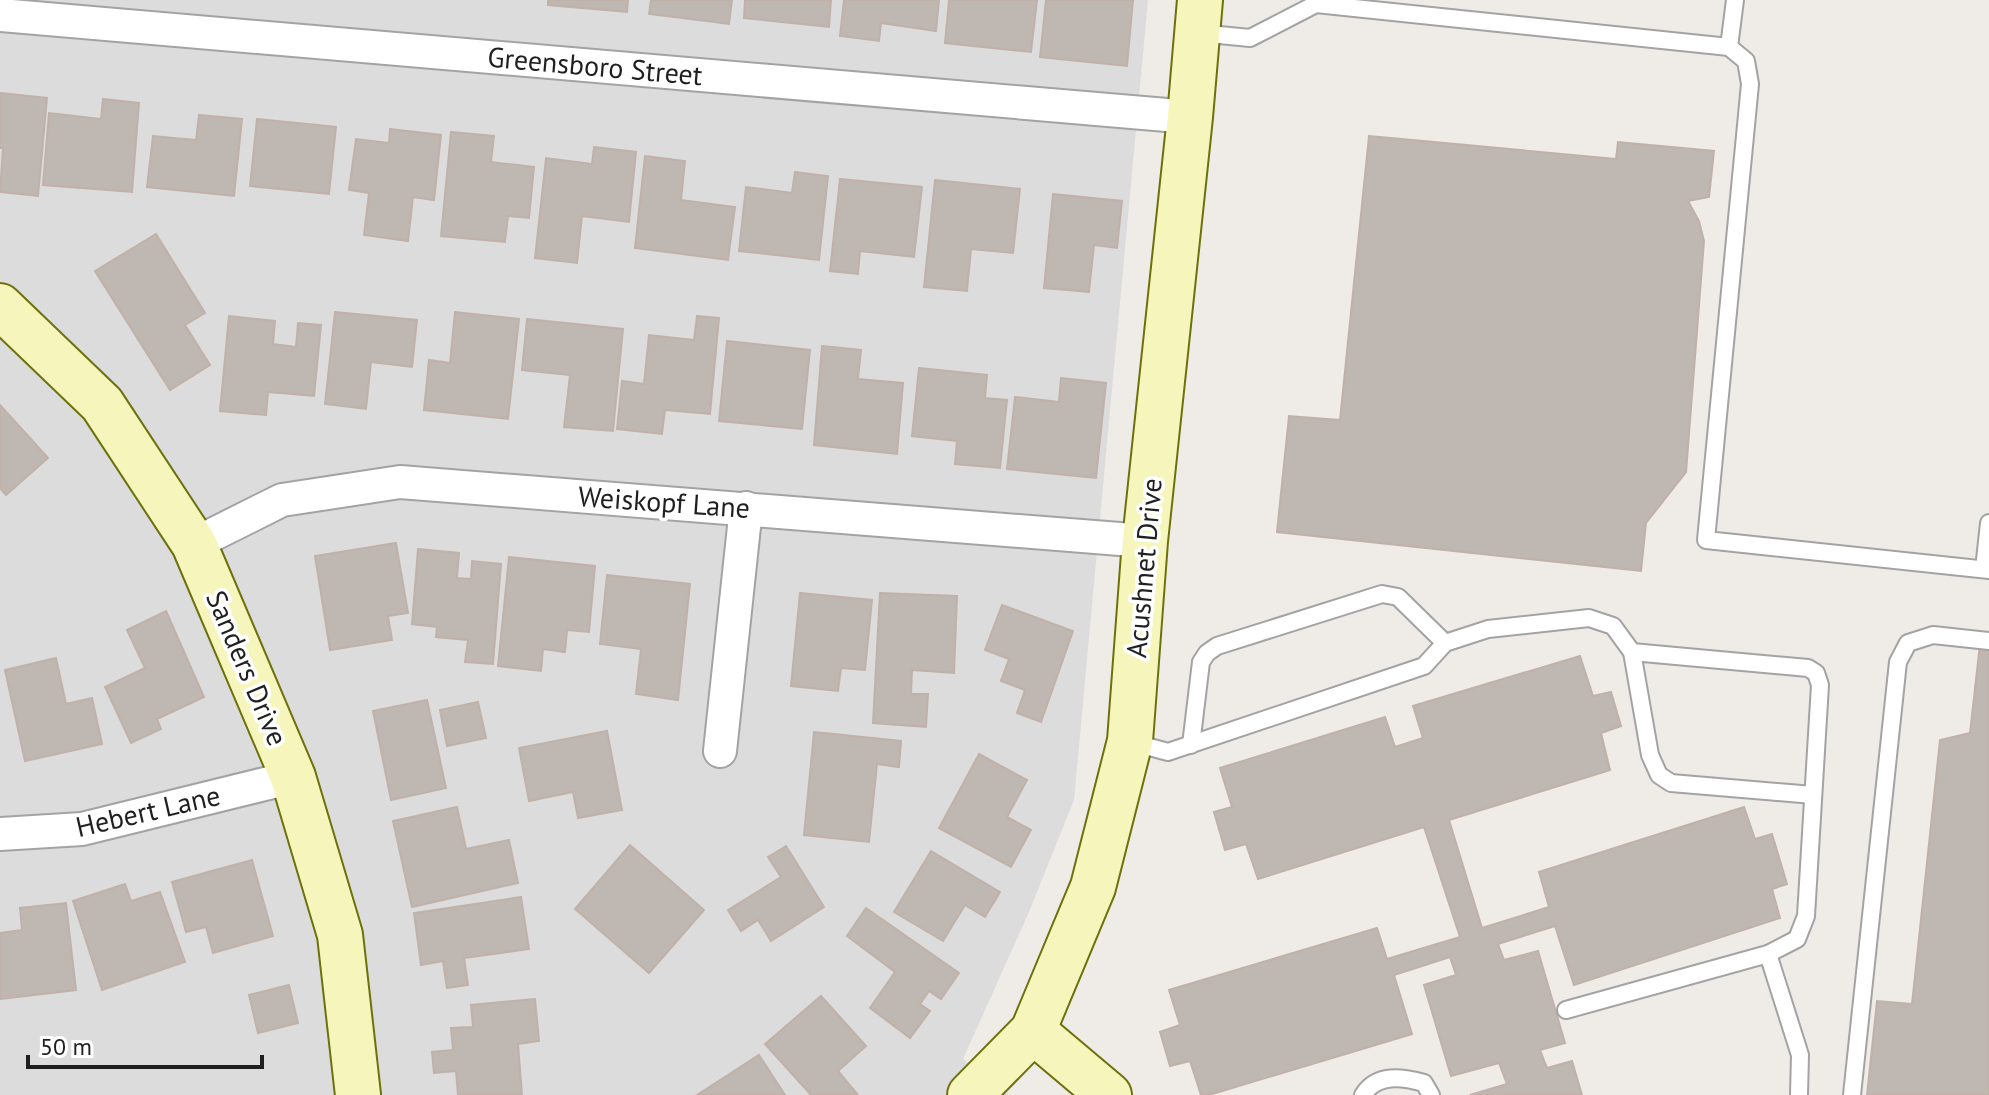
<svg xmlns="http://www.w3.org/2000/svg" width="1989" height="1095" viewBox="0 0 1989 1095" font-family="'PT Sans',sans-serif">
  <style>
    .residential { fill: #dddcdc }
    .building { fill: #bfb7b2; stroke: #c0b1a9; stroke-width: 2 }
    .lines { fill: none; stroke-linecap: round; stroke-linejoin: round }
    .lane-casing { stroke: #a3a3a3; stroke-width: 20 }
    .street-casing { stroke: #a3a3a3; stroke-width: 36 }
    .secondary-casing { stroke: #6c710b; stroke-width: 48 }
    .lane { stroke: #fff; stroke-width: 16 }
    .street { stroke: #fff; stroke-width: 32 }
    .secondary { stroke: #f6f6bc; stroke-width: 44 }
    .labels { text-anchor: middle; stroke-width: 7; stroke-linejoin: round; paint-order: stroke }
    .street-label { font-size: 28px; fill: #1f1f1f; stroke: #fff }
  </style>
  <rect width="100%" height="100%" fill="#efebe6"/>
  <path class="residential" d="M0,0h1148l-74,800 -45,112 -66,147 46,36h-1009z"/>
  <g class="building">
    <path d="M548,0h80l-1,12 -79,-7z"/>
    <path d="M651,0h81l-3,24 -80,-10z"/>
    <path d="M745,0h86l-2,27 -85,-9z"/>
    <path d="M844,0h95l-3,31 -55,-8 -2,18 -39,-5z"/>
    <path d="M949,0h88l-6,52 -86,-9z"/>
    <path d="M1046,0h87l-6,66 -87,-9z"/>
    <path d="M0,93l47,5 -9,98 -38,-4 3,-44h-3z"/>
    <path d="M103,99l36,4 -7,89 -89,-7 6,-72 52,6z"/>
    <path d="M199,115l43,4 -8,77 -87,-9 6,-51 43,4z"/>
    <path d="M257,119l79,8 -7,67 -79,-8z"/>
    <path d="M390,129l51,6 -7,65 -21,-3 -5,44 -44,-6 5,-42 -20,-3 7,-51 33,4z"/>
    <path d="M451,132l43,4 -3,26 43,5 -5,51 -21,-2 -3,26 -64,-6z"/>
    <path d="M1369,136l247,23 2,-17 96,9 -5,46 -21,4 11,20 5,20 -18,231 -40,51 -5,48 -364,-39 12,-116 51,4z"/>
    <path d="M594,147l42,5 -7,70 -47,-6 -5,47 -42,-5 11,-100 46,6z"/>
    <path d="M645,156l40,5 -4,39 54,7 -7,53 -93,-12z"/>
    <path d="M795,172l33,4 -9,84 -80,-9 7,-64 46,6z"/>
    <path d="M840,179l82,8 -8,70 -54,-6 -2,23 -28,-3z"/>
    <path d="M935,180l85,9 -7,64 -42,-4 -4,42 -43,-4z"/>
    <path d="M1053,194l69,7 -5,47 -23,-3 -5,47 -45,-4z"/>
    <path d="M156,234l49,79 -20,12 25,40 -40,25 -75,-119z"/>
    <path d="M335,312l82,8 -5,47 -41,-5 -5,47 -41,-5z"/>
    <path d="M455,312l64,7 -11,100 -84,-9 5,-50 21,3z"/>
    <path d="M229,316l46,5 -2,23 23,3 2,-24 23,2 -7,71 -46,-4 -2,23 -46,-4z"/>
    <path d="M697,316l22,2 -9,96 -45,-4 -3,24 -45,-5 5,-48 22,3 5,-49 45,5z"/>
    <path d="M527,319l96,10 -10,102 -49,-4 6,-52 -48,-5z"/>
    <path d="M727,341l83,9 -8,79 -83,-8z"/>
    <path d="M822,346l39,4 -3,29 45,4 -6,71 -83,-9z"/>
    <path d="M919,368l68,7 -2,23 22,2 -7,68 -45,-4 2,-23 -45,-5z"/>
    <path d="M1061,378l45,5 -10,95 -89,-9 8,-72 44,5z"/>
    <path d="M0,405l48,53 -42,37 -6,-7z"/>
    <path d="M396,543l12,70 -20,3 4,24 -62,10 -15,-94z"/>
    <path d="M418,549l41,4 -2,25 14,1 1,-18 29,3 -8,100 -28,-2 3,-22 -32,-3 1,-10 -25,-3z"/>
    <path d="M509,557l86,9 -6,66 -22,-2 -2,22 -22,-3 -2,22 -43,-5z"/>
    <path d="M607,575l83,9 -12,116 -42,-6 5,-45 -41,-5z"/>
    <path d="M800,593l72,7 -7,70 -24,-2 -3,23 -47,-5z"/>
    <path d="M880,593l77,3 -3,77 -42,-3 -1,24h17l-2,33 -53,-4z"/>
    <path d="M1002,605l71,26 -32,91 -24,-9 8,-23 -24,-9 8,-22 -24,-9z"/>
    <path d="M166,611l38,86 -47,22 4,10 -30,14 -26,-56 40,-19 -18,-38z"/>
    <path d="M1980,644l9,1v450h-122l10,-94 35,3 28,-264 30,-7z"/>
    <path d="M1580,656l13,40 18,-4 10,34 -20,7 9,37 -161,50 33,108 67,-21 -10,-35 205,-65 11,32 17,-5 15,50 -15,5 8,29 -206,67 -19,-59 -57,18 6,16 34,-9 27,92 -25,7 7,18 25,-7 10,34h-112l37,-11 -8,-21 -48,13 -27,-91 32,-10 -6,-18 -56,18 18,59 -203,61h-8l-11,-34 -20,5 -10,-34 20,-7 -11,-35 208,-62 10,31 73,-22 -36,-110 -166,52 -12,-35 -21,6 -11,-38 18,-5 -12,-39 165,-51 10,30 28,-9 -10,-32z"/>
    <path d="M56,658l10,46 26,-6 10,46 -77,17 -20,-91z"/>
    <path d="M427,700l19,88 -55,12 -18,-89z"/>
    <path d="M478,702l8,36 -39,8 -7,-36z"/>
    <path d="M607,731l15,79 -44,8 -5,-26 -44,9 -10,-53z"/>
    <path d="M814,732l87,9 -2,26 -22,-3 -8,78 -65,-7z"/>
    <path d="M979,754l48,26 -20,37 24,13 -20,37 -72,-39z"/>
    <path d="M457,807l9,42 43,-9 9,43 -106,24 -19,-86z"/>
    <path d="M630,845l74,65 -55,63 -74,-64z"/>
    <path d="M786,846l38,61 -53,34 -13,-21 -17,11 -13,-21 53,-33 -13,-20z"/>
    <path d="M931,851l69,41 -15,25 -20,-12 -22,36 -49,-29z"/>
    <path d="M252,860l21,76 -60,17 -7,-26 -20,5 -14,-50z"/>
    <path d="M125,884l6,17 29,-9 25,70 -83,28 -29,-89z"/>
    <path d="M521,897l8,52 -65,9 4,27 -21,3 -4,-27 -22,4 -7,-52z"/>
    <path d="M66,903l10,87 -76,9v-66l22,-3 -2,-22z"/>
    <path d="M866,908l93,65 -18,26 -12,-8 -9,13 10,7 -20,27 -40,-30 25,-36 -48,-36z"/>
    <path d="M289,985l9,38 -40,10 -9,-38z"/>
    <path d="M821,996l45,50 -28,25 20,24h-47l-46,-51z"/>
    <path d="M535,999l4,42 -21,3 4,51h-64l-2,-24 -22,2 -2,-21 21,-2 -2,-22 22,-1 -2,-22z"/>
    <path d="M759,1055l26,40h-88z"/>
  </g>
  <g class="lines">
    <defs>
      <g id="lane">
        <path d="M1199,33l51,5 66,-34 413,43 17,14 4,23 -44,456 283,30"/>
        <path d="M1729,47l6,-47"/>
        <path d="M1984,569l5,-46"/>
        <path d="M1632,652l18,103 9,20 12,8 142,12"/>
        <path d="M1131,742l37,10 256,-86 21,-23 43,-14 101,-11 24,8 19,26 176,16 8,5 4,12 -14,231 -9,23 -29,15 -202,56"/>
        <path d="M1191,745l10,-83 6,-9 10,-7 165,-52 16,3 47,46"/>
        <path d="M1768,954l32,101 -1,40"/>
        <path d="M1363,1095c14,-22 39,-18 61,-12l7,12"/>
        <path d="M1852,1095l46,-433 10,-19 25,-8 56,6"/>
      </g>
      <g id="street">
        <path d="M0,15l1190,102"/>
        <path d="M194,544l88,-44 118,-18 745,59"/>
        <path d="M720,751l26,-243"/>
        <path d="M0,834l82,-5 211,-52"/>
      </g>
      <g id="secondary">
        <path d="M0,306l102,98 92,140 99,233 47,158 18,160"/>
        <path d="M1033,1031l76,64"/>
        <path d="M970,1095l63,-64 60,-144 37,-146 15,-200 45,-424 10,-117"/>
      </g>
    </defs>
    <use href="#lane" class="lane-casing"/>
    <use href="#street" class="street-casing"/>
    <use href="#secondary" class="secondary-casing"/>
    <use href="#lane" class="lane"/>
    <use href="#street" class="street"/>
    <use href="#secondary" class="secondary"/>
  </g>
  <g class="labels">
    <g class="street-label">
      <text transform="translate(595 66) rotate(5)" y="10">Greensboro Street</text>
      <text transform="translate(664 502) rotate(4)" y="10">Weiskopf Lane</text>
      <text transform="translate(1144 568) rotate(-85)" y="10">Acushnet Drive</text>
      <text transform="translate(247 668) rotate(67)" y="10">Sanders Drive</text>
      <text transform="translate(148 811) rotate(-13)" y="10">Hebert Lane</text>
    </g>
  </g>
  <path d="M28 1055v12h234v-12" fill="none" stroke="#1f1f1f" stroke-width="4"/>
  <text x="40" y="1055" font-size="24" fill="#1f1f1f" stroke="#ffffff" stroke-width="6" paint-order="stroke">50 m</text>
</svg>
